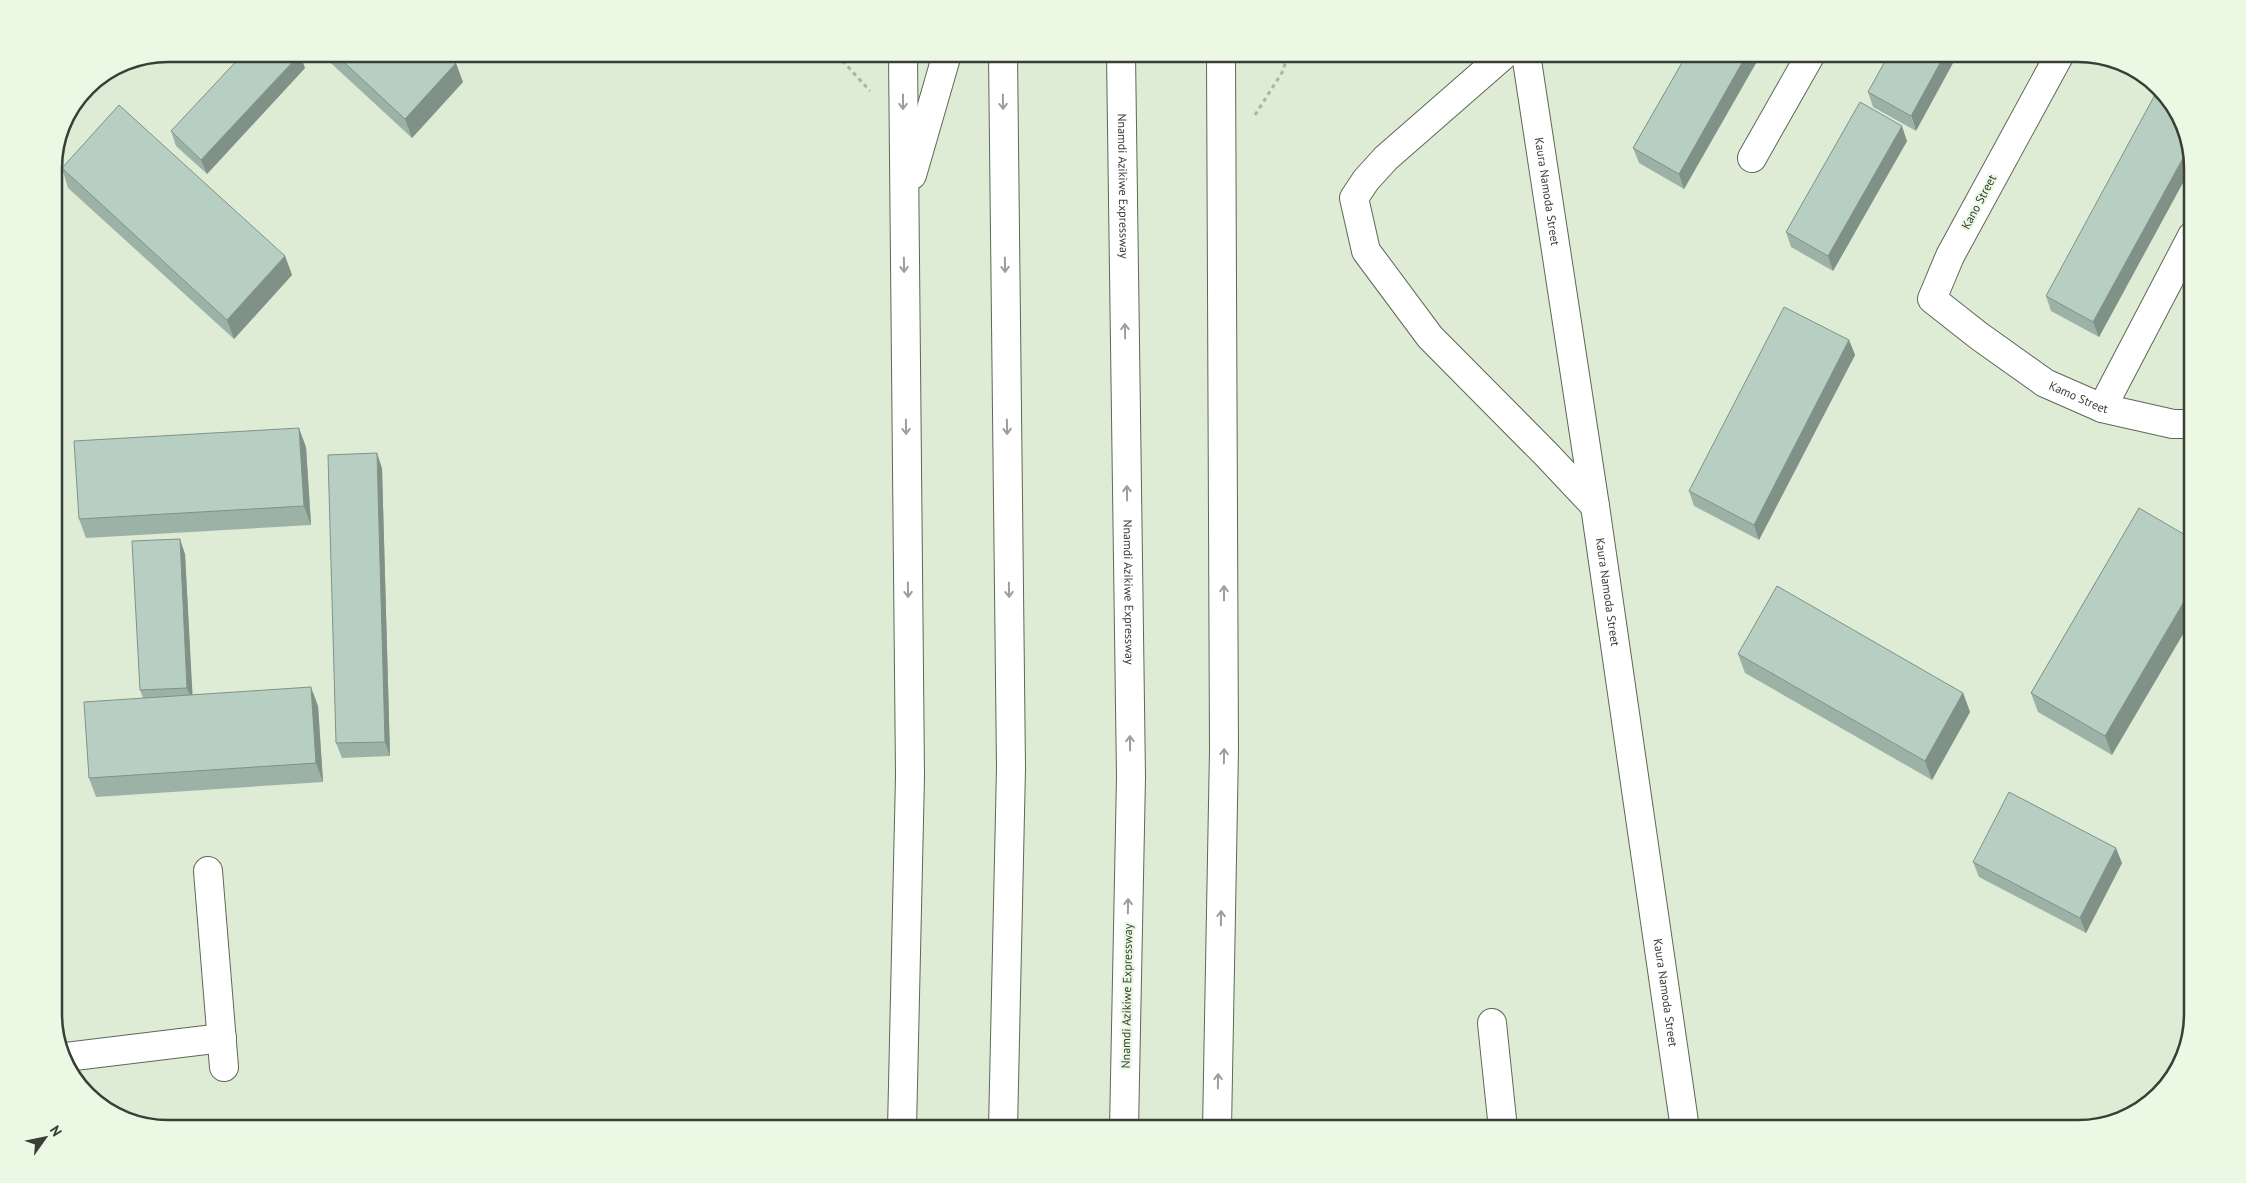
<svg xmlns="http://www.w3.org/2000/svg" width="2246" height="1183" viewBox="0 0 2246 1183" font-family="'PT Sans',sans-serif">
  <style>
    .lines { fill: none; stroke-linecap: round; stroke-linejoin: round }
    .minor-casing { stroke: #5d6856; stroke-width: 30 }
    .highway-casing { stroke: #5d6856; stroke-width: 30 }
    .path { stroke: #a9b4a3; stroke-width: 3; stroke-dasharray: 4 4; stroke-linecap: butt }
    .minor { stroke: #fff; stroke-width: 28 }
    .highway { stroke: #fff; stroke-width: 28 }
    .wall { fill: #9db2a7 }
    .shaded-wall { fill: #809188 }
    .building { fill: #b7cfc2; stroke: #809188 }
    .oneway { stroke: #9c9e9a }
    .labels { text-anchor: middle; stroke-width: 4.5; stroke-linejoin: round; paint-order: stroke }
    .street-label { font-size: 12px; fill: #393e36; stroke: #ebf9e4 }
    .rim { fill: none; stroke: #393e36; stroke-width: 2.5 }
  </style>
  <rect width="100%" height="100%" fill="#deecd6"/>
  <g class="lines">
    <defs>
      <g id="minor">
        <path d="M1505,54l-119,104 -20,22 -12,18 12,53 64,86 116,117 49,52"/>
        <path id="s1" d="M1526,54l69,452 90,623"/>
        <path id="s2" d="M2060,54l-110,202 -18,43 47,37 66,47 57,25 71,16h19"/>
        <path d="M1752,158l59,-104"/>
        <path d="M2102,408l90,-172"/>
        <path d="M208,871l16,196"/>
        <path d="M1492,1023l11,106"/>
        <path d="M66,1057l156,-19"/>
      </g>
      <g id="highway">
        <path d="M1003,54l8,714 -8,361"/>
        <path id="s3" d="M1121,54l10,723 -7,352"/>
        <path d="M912,175l35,-121"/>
        <path d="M902,1129l8,-353 -7,-722"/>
        <path d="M1217,1129l7,-380 -3,-695"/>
      </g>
    </defs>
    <use href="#minor" class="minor-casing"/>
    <use href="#highway" class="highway-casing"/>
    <g class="path">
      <path d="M839,54v3l31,34"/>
      <path d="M1255,115l28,-44 5,-17"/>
    </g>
    <use href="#minor" class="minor"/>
    <use href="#highway" class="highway"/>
  </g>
  <g class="wall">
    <path d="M321,54h124l18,28 -51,56z"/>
    <path d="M1687,54h65l4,9 -72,126 -45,-26 -6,-15z"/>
    <path d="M1889,54l27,77 -43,-24 -5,-15z"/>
    <path d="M305,68l-98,106 -31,-28 -5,-15z"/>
    <path d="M1907,141l-74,130 -42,-24 -5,-15z"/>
    <path d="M2192,161v5l-93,171 -48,-26 -5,-15z"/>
    <path d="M62,168l223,88 7,19 -58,64 -166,-151z"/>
    <path d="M1849,340l6,15 -96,185 -65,-34 -5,-15z"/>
    <path d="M306,447l5,78 -225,13 -7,-19z"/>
    <path d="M382,468l8,288 -48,2 -6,-15z"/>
    <path d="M2139,508l-27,247 -74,-43 -7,-19z"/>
    <path d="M185,554l7,141 126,11 5,76 -227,15 -7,-19 54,-80 -3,-8z"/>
    <path d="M1738,654l225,39 7,19 -38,68 -187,-107z"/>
    <path d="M1973,862l149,1 -36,70 -107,-56z"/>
  </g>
  <g class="shaded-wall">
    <path d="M300,54l5,14 -98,106 -6,-14z"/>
    <path d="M1747,54h5l4,9 -72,126 -5,-15z"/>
    <path d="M1945,54h13l-42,77 -5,-15z"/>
    <path d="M456,63l7,19 -51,56 -7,-19z"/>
    <path d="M1902,126l5,15 -74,130 -5,-15z"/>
    <path d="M2188,149l4,12v5l-93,171 -6,-15z"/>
    <path d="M285,256l7,19 -58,64 -7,-19z"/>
    <path d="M1849,340l6,15 -96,185 -5,-15z"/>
    <path d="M299,428l7,19 5,78 -7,-19z"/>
    <path d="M377,453l5,15 8,288 -5,-14z"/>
    <path d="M180,539l5,15 8,149 -6,-15z"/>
    <path d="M2192,588v31l-80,136 -7,-19z"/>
    <path d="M311,687l7,19 5,76 -7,-19z"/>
    <path d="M1963,693l7,19 -38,68 -7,-19z"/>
    <path d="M2116,848l6,15 -36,70 -6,-15z"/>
  </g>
  <g class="building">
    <path d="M243,54h57l-99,106 -30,-29z"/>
    <path d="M335,54h110l11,9 -51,56z"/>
    <path d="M1687,54h60l-68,120 -46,-26z"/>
    <path d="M1889,54h56l-34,62 -43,-24z"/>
    <path d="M2157,91l16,14 15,44 -95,173 -47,-26z"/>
    <path d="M1860,102l42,24 -74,130 -42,-24z"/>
    <path d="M119,105l166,151 -58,64 -165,-152z"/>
    <path d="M1784,307l65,33 -95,185 -65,-34z"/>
    <path d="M299,428l5,78 -225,13 -5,-78z"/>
    <path d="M377,453l8,289 -49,1 -8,-288z"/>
    <path d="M2139,508l53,31v49l-87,148 -74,-43z"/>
    <path d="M180,539l7,149 -47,2 -8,-149z"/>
    <path d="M1777,586l186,107 -38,68 -187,-107z"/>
    <path d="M311,687l5,76 -227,15 -5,-76z"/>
    <path d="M2009,792l107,56 -36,70 -107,-56z"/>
  </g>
  <defs><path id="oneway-shaft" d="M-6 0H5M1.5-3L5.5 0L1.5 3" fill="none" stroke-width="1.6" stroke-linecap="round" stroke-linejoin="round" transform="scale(1.25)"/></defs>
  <g class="oneway">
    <use href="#oneway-shaft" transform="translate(903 102) rotate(90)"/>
    <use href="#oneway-shaft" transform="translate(1003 102) rotate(89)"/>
    <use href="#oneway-shaft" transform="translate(904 265) rotate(89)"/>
    <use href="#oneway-shaft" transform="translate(1005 265) rotate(89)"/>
    <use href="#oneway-shaft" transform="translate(1125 331) rotate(-91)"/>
    <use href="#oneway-shaft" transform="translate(906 427) rotate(89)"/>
    <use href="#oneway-shaft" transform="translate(1007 427) rotate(89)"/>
    <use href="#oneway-shaft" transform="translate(1127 493) rotate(-91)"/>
    <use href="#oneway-shaft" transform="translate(908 590) rotate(89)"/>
    <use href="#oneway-shaft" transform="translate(1009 590) rotate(89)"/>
    <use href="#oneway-shaft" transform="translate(1224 593) rotate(-90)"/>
    <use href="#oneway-shaft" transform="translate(1130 743) rotate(-91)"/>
    <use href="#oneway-shaft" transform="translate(1224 756) rotate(-89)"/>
    <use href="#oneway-shaft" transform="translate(1128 906) rotate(-89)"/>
    <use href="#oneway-shaft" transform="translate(1221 918) rotate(-89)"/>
    <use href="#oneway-shaft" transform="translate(1218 1081) rotate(-89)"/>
  </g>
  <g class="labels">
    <g class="street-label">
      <text dy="4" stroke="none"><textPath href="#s3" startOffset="132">Nnamdi Azikiwe Expressway</textPath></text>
      <text dy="4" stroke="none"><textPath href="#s1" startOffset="139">Kaura Namoda Street</textPath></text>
      <text transform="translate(1979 202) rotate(-62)" y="4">Kano Street</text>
      <text dy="4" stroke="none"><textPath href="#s2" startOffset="454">Kamo Street</textPath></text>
      <text dy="4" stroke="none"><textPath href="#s1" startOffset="544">Kaura Namoda Street</textPath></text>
      <text dy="4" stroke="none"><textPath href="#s3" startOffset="538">Nnamdi Azikiwe Expressway</textPath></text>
      <text dy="4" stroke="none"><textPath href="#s1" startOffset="949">Kaura Namoda Street</textPath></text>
      <text transform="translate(1127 996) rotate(-89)" y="4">Nnamdi Azikiwe Expressway</text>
    </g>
  </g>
  <path d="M0 0H2246V1183H0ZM168 62H2078A106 106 0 0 1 2184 168V1014A106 106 0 0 1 2078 1120H168A106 106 0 0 1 62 1014V168A106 106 0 0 1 168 62Z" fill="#ebf9e4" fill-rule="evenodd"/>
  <path class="rim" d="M168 62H2078A106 106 0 0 1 2184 168V1014A106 106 0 0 1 2078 1120H168A106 106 0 0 1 62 1014V168A106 106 0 0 1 168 62Z"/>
  <g transform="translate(45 1138) rotate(57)" stroke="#ebf9e4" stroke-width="4" paint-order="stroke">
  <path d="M0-4L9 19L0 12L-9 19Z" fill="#393e36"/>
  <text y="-8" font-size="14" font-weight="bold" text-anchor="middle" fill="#393e36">N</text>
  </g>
</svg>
